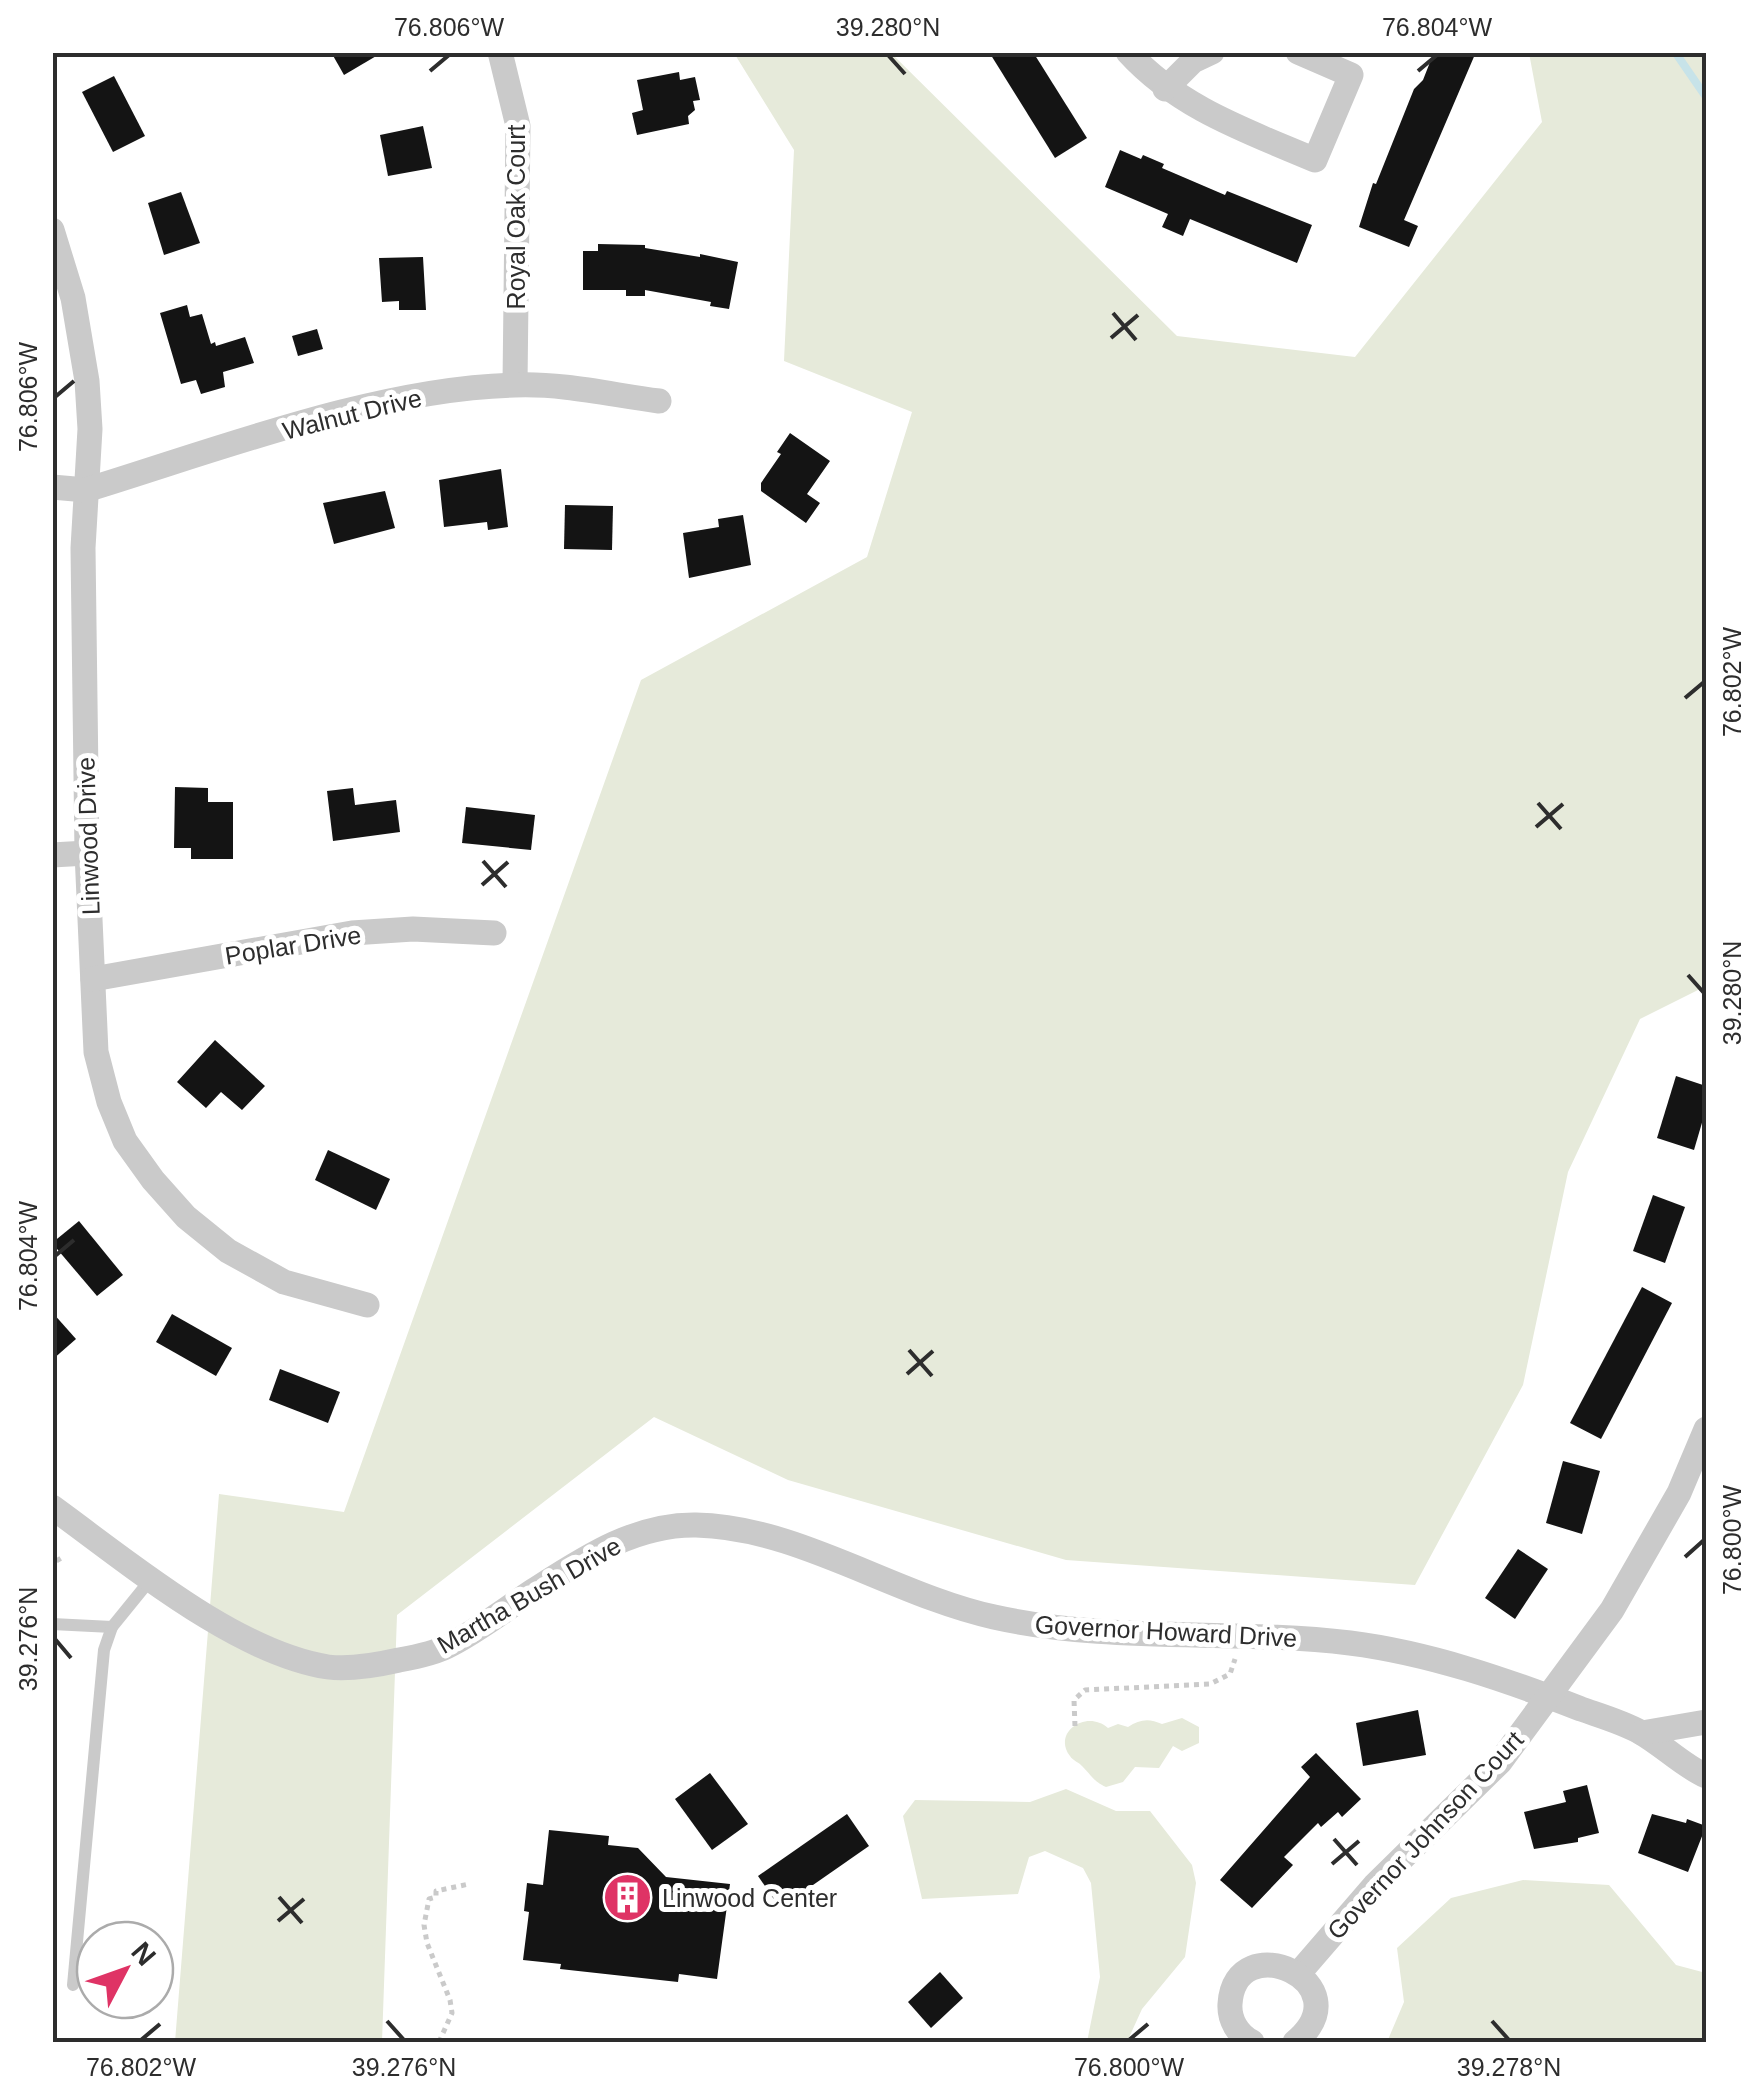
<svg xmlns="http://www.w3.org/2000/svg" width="1759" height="2095" viewBox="0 0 1759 2095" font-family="Arial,sans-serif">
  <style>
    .green { fill: #e6eada }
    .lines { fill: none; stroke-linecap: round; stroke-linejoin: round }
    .stream { stroke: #c7e3e9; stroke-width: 8 }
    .building { fill: #141414 }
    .path { stroke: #cacaca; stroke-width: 5; stroke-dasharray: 5 5; stroke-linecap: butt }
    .service { stroke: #cacaca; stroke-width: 12 }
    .minor { stroke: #cacaca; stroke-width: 25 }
    .ticks { fill: none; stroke: #2d2d2d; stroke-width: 4 }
    .labels { text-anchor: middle; stroke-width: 10; stroke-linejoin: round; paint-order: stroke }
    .street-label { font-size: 25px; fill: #2d2d2d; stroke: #fff }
    .poi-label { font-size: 25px; fill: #2d2d2d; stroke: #fff; text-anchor: start }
    .neatline { fill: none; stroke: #2d2d2d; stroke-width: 4 }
    .ticks-label { font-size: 25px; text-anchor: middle; fill: #2d2d2d }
  </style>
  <rect width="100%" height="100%" fill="#fff"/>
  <g class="green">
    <path d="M734,53h157l286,283 178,21 187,-235 -13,-69h177v933l-66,33 -72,153 -45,213 -108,200 -349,-25 -278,-80 -134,-63 -257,198 -15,427h-207l44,-548 125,18 297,-832 226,-123 45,-145 -128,-51 10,-211z"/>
    <path d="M1182,1718l17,9v16l-17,8 -9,-5 -14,22 -24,-1 -12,15 -17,5c-13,-6 -14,-11 -24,-21 -3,-4 -9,-5 -12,-10 -18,-23 16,-47 38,-28l10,-4 10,3c12,-8 21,-9 34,-3z"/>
    <path d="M1066,1789l50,22h34l42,54 4,18 -11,74 -43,52 -15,33h-40l13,-65 -9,-94 -8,-15 -38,-17 -16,6 -11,37 -96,5 -19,-83 12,-16 115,2z"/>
    <path d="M1523,1880l86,5 67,80 30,8v69h-319l17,-40 -7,-54 54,-50z"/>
  </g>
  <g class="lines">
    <path class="stream" d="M1675,52l31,45"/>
  </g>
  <g class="building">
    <path d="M331,52h52l-39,23z"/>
    <path d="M989,52h44l54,86 -32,20z"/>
    <path d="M1434,52h42l-72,168 14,6 -9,21 -50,-20 14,-44 3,1 38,-95 9,-9z"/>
    <path d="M679,72l1,8 15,-3 5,23 -7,1 2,9 -7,6 1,8 -52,11 -5,-22 11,-3 -6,-30z"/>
    <path d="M114,76l31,60 -32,16 -31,-60z"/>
    <path d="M423,126l9,42 -44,8 -8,-41z"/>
    <path d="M1120,150l21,9 2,-4 21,9 -2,4 63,27 2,-4 85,34 -15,38 -107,-44 -7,17 -21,-9 6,-13 -63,-27z"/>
    <path d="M181,192l19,51 -36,12 -16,-52z"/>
    <path d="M598,244l47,1v3l55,9v-3l38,8 -9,47 -19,-3 1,-4 -66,-12v6h-19v-6h-43v-39h15z"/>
    <path d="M423,257l3,53h-27v-9l-17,1 -3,-44z"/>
    <path d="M187,305l3,12 12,-3 9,30 4,-2 1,4 29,-9 9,26 -31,9 2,15 -24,7 -5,-14 -15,4 -21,-71z"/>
    <path d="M317,329l6,20 -25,7 -6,-20z"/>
    <path d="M790,433l40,28 -23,33 13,9 -14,20 -45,-32v-8l20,-29 -4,-2z"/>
    <path d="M501,469l7,58 -20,3 -1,-8 -43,5 -5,-47z"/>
    <path d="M385,491l10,37 -61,16 -11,-41z"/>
    <path d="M565,505l48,1 -1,44 -48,-1z"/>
    <path d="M743,515l8,50 -62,13 -6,-45 36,-6 -1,-8z"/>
    <path d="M175,787l33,1v14h25v57h-42v-11h-17z"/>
    <path d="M353,788l2,17 41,-5 4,32 -67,9 -6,-50z"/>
    <path d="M466,807l69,8 -4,35 -69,-7z"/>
    <path d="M215,1040l50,46 -23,24 -21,-18 -15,16 -29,-26z"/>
    <path d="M1676,1076l30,10v23l-12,41 -37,-12z"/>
    <path d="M328,1150l62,29 -14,31 -61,-30z"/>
    <path d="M1653,1195l32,12 -20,56 -32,-12z"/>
    <path d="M79,1221l44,54 -26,21 -45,-53z"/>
    <path d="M1642,1287l30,16 -71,136 -31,-16z"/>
    <path d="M52,1312l24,27 -24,21z"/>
    <path d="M172,1314l60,34 -16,28 -60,-34z"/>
    <path d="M280,1369l60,23 -12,31 -59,-23z"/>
    <path d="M1563,1461l37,10 -18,63 -36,-11z"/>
    <path d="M1518,1549l30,20 -33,50 -30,-21z"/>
    <path d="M1418,1710l8,45 -63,11 -7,-43z"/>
    <path d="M1316,1753l45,46 -19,18 -4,-5 -17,15 -3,-4 -34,34 9,8 -41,43 -32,-28 90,-103 -9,-10z"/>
    <path d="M710,1773l38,51 -36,26 -37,-51z"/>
    <path d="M1587,1785l12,48 -21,5v4l-44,7 -10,-37 42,-10 -3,-11z"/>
    <path d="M847,1814l22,32 -89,62 -22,-32z"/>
    <path d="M1652,1814l34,9 1,-4 19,7 -18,46 -50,-19z"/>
    <path d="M549,1830l60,6 -1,9 30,3 28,29 64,7 -13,95 -38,-5 -1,8 -118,-13 1,-5 -38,-4 6,-48 -5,-1 3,-28 16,2z"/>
    <path d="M940,1972l23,26 -32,30 -23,-26z"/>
  </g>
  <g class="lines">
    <g class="path">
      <path d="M52,1549l8,13 -8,4"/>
      <path d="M1075,1726l-1,-26 11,-10 125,-6 20,-10 5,-15"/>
      <path d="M439,2042l13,-29 -2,-13 -23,-57 -3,-18 5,-26 7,-2v-6l33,-7"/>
    </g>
    <g class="service">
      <path d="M52,1624l60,3"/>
      <path d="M73,1985l31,-335 8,-23 39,-48"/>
    </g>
    <g class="minor">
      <path d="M500,52l18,74 -3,258"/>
      <path d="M1128,52c51,56 119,79 187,108l36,-85 -53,-23"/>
      <path d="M1165,89l28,-28 19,-9"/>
      <path d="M52,230l21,68 14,83 3,48 -7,119 4,305 9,199 13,50 16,39 28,39 33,37 42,34 56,31 83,23"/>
      <path d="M52,487l34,3c131,-40 292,-102 429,-105 48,-2 97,10 144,16"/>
      <path d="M52,855l35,-2"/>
      <path d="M93,979l259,-46 61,-4 81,4"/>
      <path d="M52,1507c76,55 184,146 276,160 23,3 49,-2 71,-7 17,-3 37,-7 51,-15 29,-15 56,-36 83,-54 50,-32 101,-67 163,-66 102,2 198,70 298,92 116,26 238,12 356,26 79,10 157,37 231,66 20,7 41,13 59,23 23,13 42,33 66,44"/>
      <path d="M1642,1733l64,-11"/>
      <path d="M1299,1973l76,-88 125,-123 112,-152 67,-117 27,-64"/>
      <path d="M1252,2042c-14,-7 -23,-22 -22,-38 5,-80 136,-21 65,38"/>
    </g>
  </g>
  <path class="ticks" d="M888,55l17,19M430,71l19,-16M1418,71l19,-16M1113,313l23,27M1111,338l27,-23M55,397l19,-16M1685,698l19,-16M1538,803l23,26M1536,827l27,-23M483,861l23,26M482,885l26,-23M1688,975l16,18M55,1256l19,-16M909,1350l23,26M907,1374l26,-23M1685,1557l19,-17M55,1639l16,19M1334,1839l23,26M1332,1864l27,-23M279,1897l23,26M278,1921l26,-22M387,2021l17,19M1492,2021l17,19M141,2040l19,-16M1129,2040l19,-16"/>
  <defs>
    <symbol id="building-disc" viewBox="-11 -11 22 22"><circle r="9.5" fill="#df3365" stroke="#fff"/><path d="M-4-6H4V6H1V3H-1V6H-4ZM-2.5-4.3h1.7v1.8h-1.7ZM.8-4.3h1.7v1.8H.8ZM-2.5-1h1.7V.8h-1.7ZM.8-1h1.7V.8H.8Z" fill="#fff"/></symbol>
  </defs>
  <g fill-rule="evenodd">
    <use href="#building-disc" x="600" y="1870" width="55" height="55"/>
  </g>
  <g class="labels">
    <g class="street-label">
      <text transform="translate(516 217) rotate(-90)" y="9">Royal Oak Court</text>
      <text transform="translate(352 414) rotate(-14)" y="9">Walnut Drive</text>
      <text transform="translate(88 836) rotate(-92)" y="9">Linwood Drive</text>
      <text transform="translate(293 945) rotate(-9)" y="9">Poplar Drive</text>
      <text transform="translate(529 1595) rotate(-30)" y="9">Martha Bush Drive</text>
      <text transform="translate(1166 1631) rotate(3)" y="9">Governor Howard Drive</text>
      <text transform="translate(1425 1835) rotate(-47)" y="9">Governor Johnson Court</text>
    </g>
    <g class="poi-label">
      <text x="662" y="1907">Linwood Center</text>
    </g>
  </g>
  <rect width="1759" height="2095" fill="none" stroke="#ffffff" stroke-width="110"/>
  <g transform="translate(125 1970) rotate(49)"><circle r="48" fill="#ffffff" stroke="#ababab" stroke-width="2.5"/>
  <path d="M0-8L18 38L0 25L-18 38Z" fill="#df3365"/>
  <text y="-15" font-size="28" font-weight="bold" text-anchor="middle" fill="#2d2d2d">N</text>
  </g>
  <rect x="55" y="55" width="1649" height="1985" class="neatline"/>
  <g class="ticks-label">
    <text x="449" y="36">76.806°W</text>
    <text x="888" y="36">39.280°N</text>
    <text x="1437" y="36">76.804°W</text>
    <text transform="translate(28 397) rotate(-90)" y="9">76.806°W</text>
    <text transform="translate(1732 682) rotate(-90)" y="9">76.802°W</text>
    <text transform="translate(1732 993) rotate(-90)" y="9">39.280°N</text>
    <text transform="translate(28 1256) rotate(-90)" y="9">76.804°W</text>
    <text transform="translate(1732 1540) rotate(-90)" y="9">76.800°W</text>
    <text transform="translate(28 1639) rotate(-90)" y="9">39.276°N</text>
    <text x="141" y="2076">76.802°W</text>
    <text x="404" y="2076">39.276°N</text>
    <text x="1129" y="2076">76.800°W</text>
    <text x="1509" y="2076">39.278°N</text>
  </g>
</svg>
